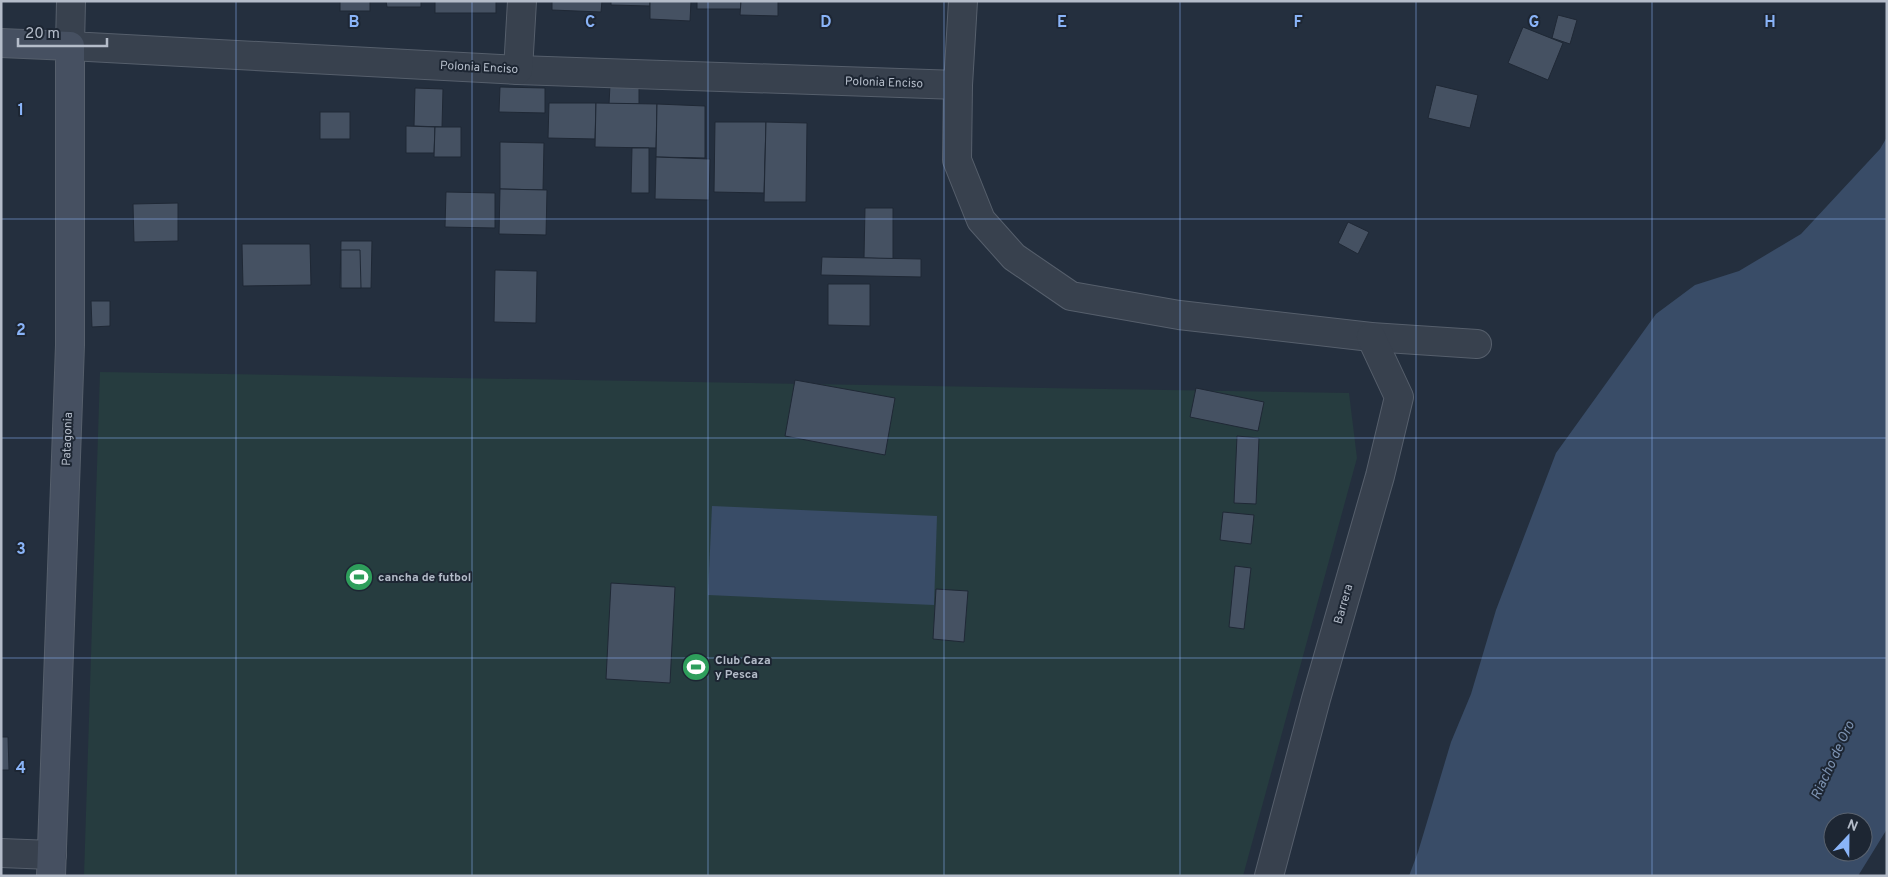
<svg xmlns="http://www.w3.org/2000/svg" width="1888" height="877" viewBox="0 0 1888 877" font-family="Overpass,sans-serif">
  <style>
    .green { fill: #263c3f }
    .water { fill: #394c67; fill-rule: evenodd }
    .building { fill: #455162; stroke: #1f2835 }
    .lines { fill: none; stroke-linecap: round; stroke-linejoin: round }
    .minor-casing { stroke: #565f6c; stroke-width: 30 }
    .secondary-casing { stroke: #565f6c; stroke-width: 30 }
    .minor { stroke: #38414e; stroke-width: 28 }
    .secondary { stroke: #465061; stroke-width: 28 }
    .grid { fill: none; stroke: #8ab4f8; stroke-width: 1; stroke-opacity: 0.55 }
    .labels { text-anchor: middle; stroke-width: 4; stroke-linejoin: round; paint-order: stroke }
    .street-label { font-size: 12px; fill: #b4bcc9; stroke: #1d2633 }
    .poi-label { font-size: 12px; font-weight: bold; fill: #b4bcc9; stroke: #1d2633; text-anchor: start }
    .water-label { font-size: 14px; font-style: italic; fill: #7c92b1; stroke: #1d2633 }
    .grid-label { font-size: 16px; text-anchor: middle; font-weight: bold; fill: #8ab4f8; stroke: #1d2633; stroke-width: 4; stroke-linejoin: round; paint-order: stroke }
  </style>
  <rect width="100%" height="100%" fill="#242f3e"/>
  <path class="green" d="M100,372l1249,21 8,65 -114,418h-1159z"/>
  <g class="water">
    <path d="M1887,137v692l-29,47h-449l9,-24 33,-110 20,-48 25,-84 60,-157 100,-139 39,-29 44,-14 62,-37 79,-85zM1833,822h30v30h-30z"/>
    <path d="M712,506l225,10 -3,89 -226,-10z"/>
  </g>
  <g class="building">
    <rect x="340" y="1" width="30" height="10"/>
    <path d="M386,1h35v6h-34z"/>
    <rect x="435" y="1" width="61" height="12"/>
    <path d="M552,1h50l-1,11 -49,-2z"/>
    <path d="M611,1h39v5l-39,-1z"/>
    <path d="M650,1h41l-1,20 -40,-2z"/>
    <rect x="697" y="1" width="44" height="8"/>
    <path d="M741,1h37v15l-38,-1z"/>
    <path d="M1558,15l19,5 -7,24 -18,-6z"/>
    <path d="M1523,27l40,16 -15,37 -40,-17z"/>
    <path d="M610,85l29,1v18h-30z"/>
    <path d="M1436,85l42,10 -8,33 -42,-10z"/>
    <path d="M500,87l45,1v25l-46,-1z"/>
    <path d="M415,88l28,1 -1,38 -28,-1z"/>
    <path d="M549,103h47l-1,36 -47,-1z"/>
    <path d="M596,103l61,1 -1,44 -61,-1z"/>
    <path d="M657,104l48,2v52l-49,-1z"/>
    <rect x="320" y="112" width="30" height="27"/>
    <path d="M715,122h51l-2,71 -50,-1z"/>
    <path d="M766,122l41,1 -1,79h-42z"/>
    <path d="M406,126l29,1 -1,26h-28z"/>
    <path d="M435,127h26v30h-27z"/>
    <path d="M500,142l44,1 -1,47 -43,-1z"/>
    <path d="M632,148h17v45h-18z"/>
    <path d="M656,157l54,2 -1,41 -54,-1z"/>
    <path d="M500,189l47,1 -1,45 -47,-1z"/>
    <path d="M446,192l49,1v35l-50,-1z"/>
    <path d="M178,203v38l-44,1 -1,-38z"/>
    <path d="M865,208h28v51l-29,-1z"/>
    <path d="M1348,222l21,10 -11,22 -20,-11z"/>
    <path d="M341,241h31l-1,47h-31z"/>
    <path d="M242,244h68l1,41 -68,1z"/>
    <path d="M341,250h19l1,38h-20z"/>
    <path d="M822,257l99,2v18l-100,-2z"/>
    <path d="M495,270l42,1 -1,52 -42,-1z"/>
    <path d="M828,284h42v42l-42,-1z"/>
    <path d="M91,301h19v25l-18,1z"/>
    <path d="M795,380l100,18 -10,57 -100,-19z"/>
    <path d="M1196,388l68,14 -6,29 -68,-14z"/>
    <path d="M1237,436l22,2 -3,66 -22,-1z"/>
    <path d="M1223,512l31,3 -3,29 -31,-4z"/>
    <path d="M1235,566l16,2 -7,61 -15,-2z"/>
    <path d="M611,583l64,4 -5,96 -64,-4z"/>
    <path d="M936,589l32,2 -4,51 -31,-3z"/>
    <path d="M1,737h7l1,33h-8z"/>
  </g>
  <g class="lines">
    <defs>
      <g id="minor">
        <path d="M71,1l-1,45 448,24 440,15"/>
        <path d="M963,1l-5,84 -1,75 24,60 33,37 57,39 108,19 192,22 106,7"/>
        <path d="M518,70l4,-69"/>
        <path d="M1,853l51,2"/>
        <path d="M1269,876l47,-177 64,-223 19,-79 -28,-60"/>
      </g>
      <path id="secondary" d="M1,43l69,3v299l-19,531"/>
    </defs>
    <use href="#minor" class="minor-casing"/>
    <use href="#secondary" class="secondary-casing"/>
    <use href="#minor" class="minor"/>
    <use href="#secondary" class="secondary"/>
  </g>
  <path class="grid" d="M236,1v875M472,1v875M708,1v875M944,1v875M1180,1v875M1416,1v875M1652,1v875M1,219h1886M1,438h1886M1,658h1886"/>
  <defs>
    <symbol id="stadium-disc" viewBox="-11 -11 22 22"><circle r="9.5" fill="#2e9e5b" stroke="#1d2633"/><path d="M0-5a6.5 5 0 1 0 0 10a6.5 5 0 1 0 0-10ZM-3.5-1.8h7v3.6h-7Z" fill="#fff"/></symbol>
  </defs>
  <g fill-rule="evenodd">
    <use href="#stadium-disc" x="343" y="561" width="32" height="32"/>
    <use href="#stadium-disc" x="680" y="651" width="32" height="32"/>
  </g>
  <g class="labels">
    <g class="street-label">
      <text transform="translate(479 67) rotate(3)" y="4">Polonia Enciso</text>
      <text transform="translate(884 82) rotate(2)" y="4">Polonia Enciso</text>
      <text transform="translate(67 439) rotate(-88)" y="4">Patagonia</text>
      <text transform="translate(1343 604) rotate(-74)" y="4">Barrera</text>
    </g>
    <g class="poi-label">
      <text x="378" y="581">cancha de futbol</text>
      <text x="715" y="664">Club Caza<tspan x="715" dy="14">y Pesca</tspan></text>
    </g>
    <g class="water-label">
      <text transform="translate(1832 760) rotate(-65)" y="5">Riacho de Oro</text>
    </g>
  </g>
  <g class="grid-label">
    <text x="354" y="27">B</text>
    <text x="590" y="27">C</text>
    <text x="826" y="27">D</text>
    <text x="1062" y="27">E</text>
    <text x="1298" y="27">F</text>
    <text x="1534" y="27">G</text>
    <text x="1770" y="27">H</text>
    <text x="21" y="115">1</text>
    <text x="21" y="335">2</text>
    <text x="21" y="554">3</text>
    <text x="21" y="773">4</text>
  </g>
  <rect width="1888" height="877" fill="none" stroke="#b4bcc9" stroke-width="5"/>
  <g transform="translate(1848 837) rotate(22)"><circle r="24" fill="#1d2633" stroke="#59626f"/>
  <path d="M0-4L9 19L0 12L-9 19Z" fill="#8ab4f8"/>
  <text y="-8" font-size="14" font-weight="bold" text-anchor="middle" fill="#b4bcc9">N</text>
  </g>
  <path d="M18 38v8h89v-8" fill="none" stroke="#b4bcc9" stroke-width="2.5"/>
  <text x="25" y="38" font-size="15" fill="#b4bcc9" stroke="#1d2633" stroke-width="4" paint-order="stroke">20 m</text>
</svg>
